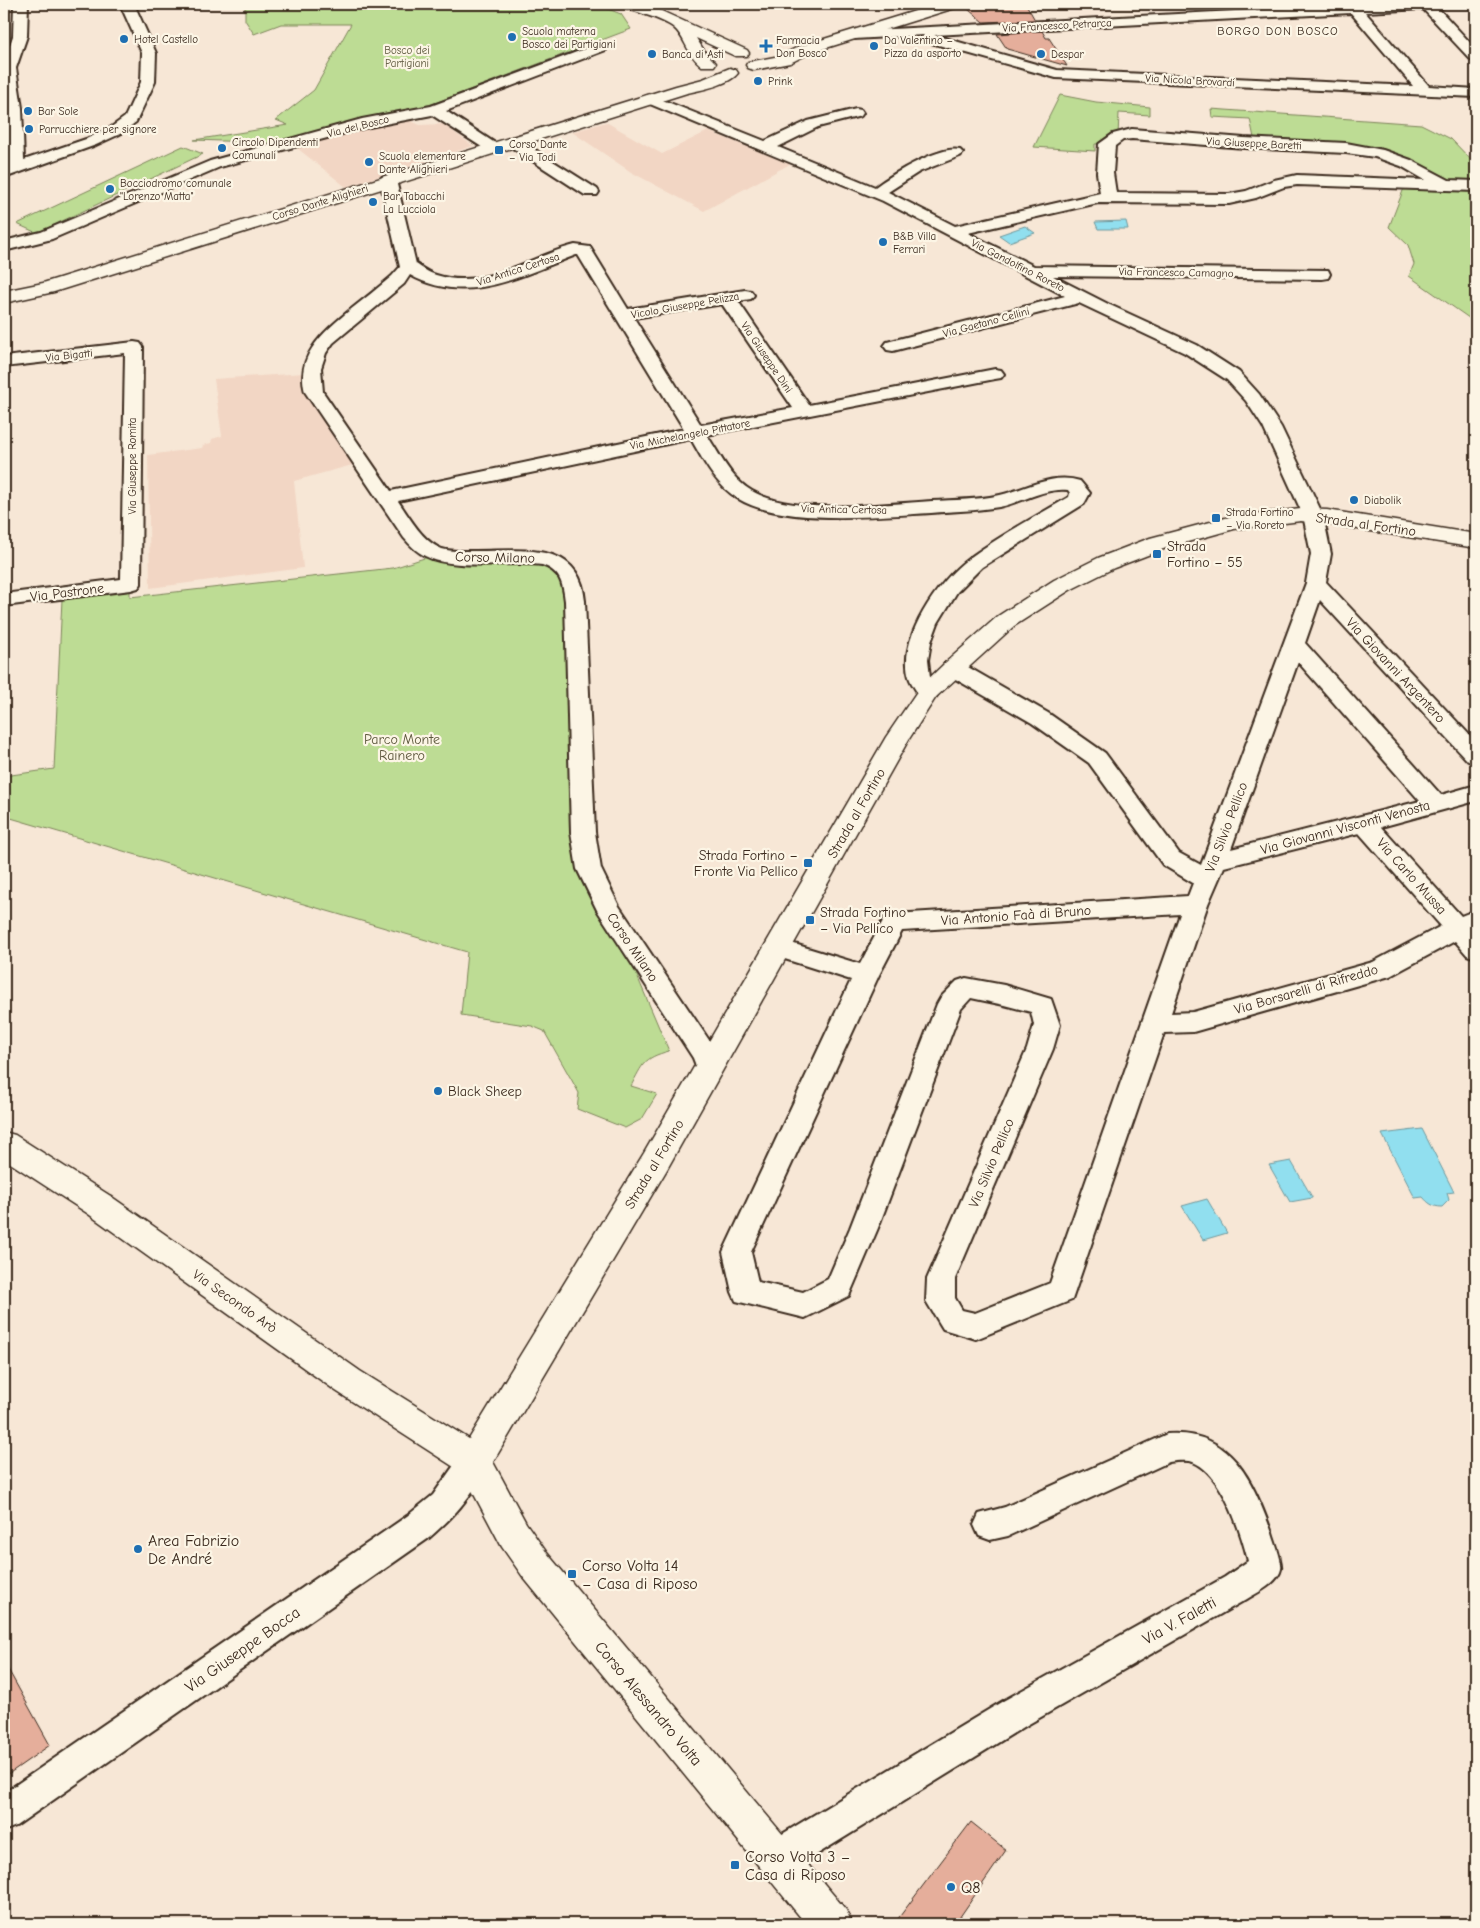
<svg xmlns="http://www.w3.org/2000/svg" width="1480" height="1928" viewBox="0 0 1480 1928" font-family="'Comic Neue',sans-serif">
  <style>
    .built { fill: #f2d6c4 }
    .green { fill: #bddc94; stroke: #7c8359 }
    .water { fill: #91dfef; stroke: #6f979b }
    .building { fill: #e5ae9b; stroke: #3b2a1e }
    .lines { fill: none; stroke-linecap: round; stroke-linejoin: round }
    .street-casing { stroke: #3b2a1e; stroke-width: 4 }
    .secondary-casing { stroke: #3b2a1e; stroke-width: 3 }
    .street { fill: #fcf5e5; fill-rule: evenodd }
    .secondary { fill: #fcf5e5; fill-rule: evenodd }
    .poi-dot { fill: #1f6fb2; stroke: #fcf5e5; stroke-width: 2 }
    .labels { text-anchor: middle; stroke-width: 4.5; stroke-linejoin: round; paint-order: stroke }
    .far-street-label { font-size: 11px; fill: #3b2a1e; stroke: #fcf5e5 }
    .far-poi-label { font-size: 11px; fill: #3b2a1e; stroke: #fcf5e5; text-anchor: start }
    .far-park-label { font-size: 11px; fill: #5c563c; stroke: #fcf5e5 }
    .far-neighbourhood-label { font-size: 12px; letter-spacing: 1px; fill: #3b2a1e; stroke: #fcf5e5 }
    .street-label { font-size: 14px; fill: #3b2a1e; stroke: #fcf5e5 }
    .poi-label { font-size: 14px; fill: #3b2a1e; stroke: #fcf5e5; text-anchor: start }
    .park-label { font-size: 14px; fill: #5c563c; stroke: #fcf5e5 }
    .near-poi-label { font-size: 16px; fill: #3b2a1e; stroke: #fcf5e5; text-anchor: start }
    .near-street-label { font-size: 16px; fill: #3b2a1e; stroke: #fcf5e5 }
  </style>
  <rect width="100%" height="100%" fill="#f7e7d6"/>
  <filter id="ink" filterUnits="userSpaceOnUse"><feTurbulence type="fractalNoise" baseFrequency=".02" numOctaves="2"/><feDisplacementMap in="SourceGraphic" scale="10" xChannelSelector="R" yChannelSelector="G"/><feConvolveMatrix kernelMatrix="1 2 1 2 8 2 1 2 1" color-interpolation-filters="sRGB"/></filter>
  <g filter="url(#ink)">
    <g class="built">
      <path d="M404,118l16,7 23,-1 30,22 -127,41 -49,-39z"/>
      <path d="M606,122l56,32 46,-23 82,33 -86,47 -73,-39 -59,-40z"/>
      <path d="M304,373l52,91 -62,17 9,87 -153,20 -2,-133 54,-7 1,-3 8,-2 1,-4 10,-3 -8,-57z"/>
    </g>
    <g class="green">
      <path d="M245,4h350l26,10 10,15 -199,75 -119,28 -33,11 -86,-3 94,-15 -12,-5 38,-30 37,-66h-70l-27,10 -9,-14z"/>
      <path d="M1060,95l36,7 54,5v8l-31,-2 -1,24 -11,7h-12v7l-61,-4z"/>
      <path d="M1211,109l210,15 30,15 25,26v158l-67,-47 5,-12 -6,-19 -19,-18 17,-44 40,2 -68,-32 -112,-9 -12,-6 -4,-19 -38,-2z"/>
      <path d="M183,146l20,8 -166,79 -20,-9z"/>
      <path d="M437,554l98,4 29,10 19,264 26,78 60,141c-26,7 -26,13 -38,35l26,8 -15,25 -17,9 -48,-19 2,-16 -35,-62 -12,-5 -71,-11 6,-63 -463,-136v-40l50,-7 8,-170 68,-8v6l263,-29z"/>
    </g>
    <g class="water">
      <path d="M1126,221l2,8h-30l-3,-7z"/>
      <path d="M1025,226l10,7 -26,9 -10,-7z"/>
      <path d="M1422,1129l32,63 -7,1 2,7 -7,7c-9,0 -14,-4 -19,-10l-8,1 -33,-64z"/>
      <path d="M1291,1161l21,36v1l-22,4 -21,-37z"/>
      <path d="M1207,1199l20,34 -24,7 -21,-34z"/>
    </g>
    <g class="building">
      <path d="M962,4h64l9,16 -52,2z"/>
      <path d="M1042,31l4,7h3l18,28 -60,-17 -10,-15z"/>
      <path d="M4,1662l46,83 -46,32z"/>
      <path d="M971,1822l35,28 -51,74h-61z"/>
    </g>
    <g class="lines">
      <defs>
        <g id="street">
          <path d="M14,4h14l-1,32 -11,32 6,40 2,52 62,-21 24,-11 15,-11 16,-35 1,-29 -22,-49h14l22,49 -1,29 -19,40 -16,12 -24,11 -92,33v-10l5,-2 -5,-104 9,-26z"/>
          <path d="M1366,4h80l-2,3 -6,1 38,41v12l-5,-1 -48,-51 -58,3 64,74 47,3v8l-420,-19 -132,-37 -2,-3 2,-3 -70,4 -7,-4 7,-4zM1351,13l62,73 -356,-16 -123,-35z"/>
          <path d="M601,43l5,1 2,3 -2,3 -160,61 52,34 3,3 -3,3h-10l-56,-36 -68,13 -144,39 -168,72 -48,12v-10l37,-9 169,-71 152,-42 69,-13z"/>
          <path d="M650,95l115,46 43,-20 48,-12 5,1 2,3 -2,3 -43,11 -40,20 97,40c17,-13 65,-42 85,-37l3,3 -3,3 -41,16 -31,20 67,34 145,-33 -3,-20 2,-29 14,-10 19,-5 112,9 102,5 37,7 28,10 38,20 27,1v10l-179,-6 -13,2 -28,11 -27,6 -131,-1 -130,30 66,33 294,4 2,4 -2,4 -6,1 -269,-3 57,29 87,40 42,27 20,22 22,33 42,88 8,39 -5,28 150,160v22l-8,-3 -148,-161 -15,43 136,152 35,-10v16l-95,26 80,89 15,-6v20l-2,1 2,2v25l-9,-3 -12,-14 -65,35 -197,56 -29,1 -92,267 -96,39 -33,-10 -17,-28 1,-22 100,-230 7,-24 -3,-13 -27,-7 -33,-7 -10,11 -83,219 -29,68 -44,22 -69,-17 -4,-9 -9,-40 128,-272 -82,-26 -3,-6 3,-6 9,-3 82,25 25,-47 9,-3 294,-18 5,-13 -30,-18 -74,-102 -57,-40 -87,-50 -3,-5 3,-5 8,-2 8,2 87,50 57,40 74,100 22,12 105,-282 5,-29 -8,-39 -40,-88 -17,-26 -19,-21 -42,-27 -106,-50 -186,48 -6,-1 -3,-4 3,-4 178,-46 -182,-95 -238,-99 -2,-3 2,-3zM1132,139l112,9 102,5 29,4 26,9 24,14 -128,-5 -23,5 -28,11 -17,3 -113,-1 -3,-20 2,-27 8,-6zM1298,662l122,139 -189,48zM1359,833l82,93 -68,36 -180,50 -22,1 37,-109 16,-37zM1180,914l-130,369 -75,30 -13,-3 -7,-12v-19l98,-230 7,-24 -9,-26 -47,-14 -38,-7 -9,3 -16,16 -4,7 -87,224 -22,51 -25,13 -45,-10 -7,-30 128,-277 23,-44z"/>
          <path d="M513,137l5,2 79,50 2,3 -2,3h-12l-77,-50 -3,-3 3,-3z"/>
          <path d="M388,175l6,2 2,3 20,84c6,4 13,9 20,11 49,16 94,-19 139,-30l15,2 38,62 117,-19 6,1 3,4 -3,4 -13,2 71,104 186,-36 6,1 3,4 -3,4 -6,1 -288,56c13,20 24,44 45,56 43,25 131,13 180,10 22,-1 46,-1 68,-6 26,-6 53,-23 80,-14l10,12 -6,11 -102,63 -25,25 -19,31 -7,19 -3,18 2,17 9,15 -3,5 -8,2 -8,-2c-3,-6 -9,-13 -11,-20 -12,-38 30,-97 59,-118 31,-23 67,-42 101,-62l1,-4 -2,-3c-23,-3 -47,13 -69,17 -23,4 -46,4 -68,6 -52,3 -150,13 -194,-15 -22,-14 -34,-38 -46,-59l-293,62c12,17 24,40 44,48 10,3 23,2 34,2 46,0 104,-11 109,50l10,231 6,37 18,37 96,143 7,20 -4,7 -9,3 -9,-3 -7,-18 -96,-148 -20,-41 -6,-37 -6,-231c-2,-18 -5,-30 -23,-36 -33,-4 -88,6 -117,-9 -8,-4 -15,-11 -21,-18l-99,-146c-10,-37 19,-60 45,-82 14,-11 28,-22 42,-34l8,-9 -20,-87 2,-3zM576,255h2l106,174 -293,62 -68,-99 -2,-24 5,-15 7,-10 71,-59 6,-9c57,32 112,0 166,-20zM723,304h-1l71,104 -92,17 -67,-107z"/>
          <path d="M134,342l6,1 3,4 -2,237 -3,4 -7,2 -127,16v-12l117,-15 4,-226 -121,14v-10z"/>
          <path d="M1167,1434c64,-5 86,47 105,99 2,8 11,29 9,36 -3,14 -23,23 -34,30l-220,126 -237,146 -13,5 -13,-5 -5,-13 5,-13 239,-144 222,-124 23,-16c-7,-28 -25,-87 -55,-99 -7,-2 -17,-1 -24,0l-161,74 -18,4 -11,-4 -5,-11 5,-11 26,-7z"/>
          <path d="M468,1457l11,4 5,10c-13,27 -32,47 -55,67l-413,288 -12,5v-38l403,-277 26,-21 24,-34z"/>
        </g>
        <g id="secondary">
          <path d="M621,4h21l15,5 90,41 2,3 -2,3h-12l-39,-18 9,14 11,11 -2,3h-12c-15,-11 -17,-29 -28,-38 -10,-9 -38,-16 -51,-21z"/>
          <path d="M938,4h22l-2,3 -148,46 -20,10 -36,7 -6,-2 -2,-3 2,-3 32,-6 18,-9z"/>
          <path d="M730,68l6,2 2,3c-9,12 -37,17 -51,20l-633,199 -50,11v-12l39,-8 633,-197 27,-7z"/>
          <path d="M1301,509l26,1 149,24v14l-149,-24 -26,-3 -67,8 -68,19 -52,20 -44,22 -56,36 -78,71 -27,42 -243,432 -173,291 33,61 21,30 299,357 6,14h-46l-283,-347 -21,-30 -34,-64 -4,-12 -10,-4 -118,-76 -249,-178 -83,-54v-27l11,3 94,60 251,176 109,68 175,-286 242,-416 34,-50 25,-24 53,-47 56,-36 44,-22 52,-20 83,-22z"/>
        </g>
      </defs>
      <use href="#street" class="street-casing"/>
      <use href="#secondary" class="secondary-casing"/>
      <use href="#street" class="street"/>
      <use href="#secondary" class="secondary"/>
    </g>
  </g>
  <g class="poi-dot">
    <circle cx="512" cy="37" r="5"/>
    <circle cx="124" cy="39" r="5"/>
    <path d="M763.5 38.5h5v5h5v5h-5v5h-5v-5h-5v-5h5z"/>
    <circle cx="874" cy="46" r="5"/>
    <circle cx="652" cy="54" r="5"/>
    <circle cx="1041" cy="54" r="5"/>
    <circle cx="758" cy="81" r="5"/>
    <circle cx="28" cy="111" r="5"/>
    <circle cx="29" cy="129" r="5"/>
    <circle cx="222" cy="148" r="5"/>
    <rect x="494" y="145" width="10" height="10" rx="2.5"/>
    <circle cx="369" cy="162" r="5"/>
    <circle cx="110" cy="189" r="5"/>
    <circle cx="373" cy="202" r="5"/>
    <circle cx="883" cy="242" r="5"/>
    <circle cx="1354" cy="500" r="5"/>
    <rect x="1211" y="513" width="10" height="10" rx="2.5"/>
    <rect x="1152" y="549" width="10" height="10" rx="2.5"/>
    <rect x="803" y="858" width="10" height="10" rx="2.5"/>
    <rect x="805" y="915" width="10" height="10" rx="2.5"/>
    <circle cx="438" cy="1091" r="5"/>
    <circle cx="138" cy="1549" r="5"/>
    <rect x="567" y="1569" width="10" height="10" rx="2.5"/>
    <rect x="730" y="1860" width="10" height="10" rx="2.5"/>
    <circle cx="951" cy="1887" r="5"/>
  </g>
  <g class="labels">
    <g class="far-street-label">
      <text transform="translate(1057 25) rotate(-3)" y="4">Via Francesco Petrarca</text>
      <text transform="translate(1190 80) rotate(3)" y="4">Via Nicola Brovardi</text>
      <text transform="translate(358 126) rotate(-14)" y="4">Via del Bosco</text>
      <text transform="translate(1254 143) rotate(3)" y="4">Via Giuseppe Baretti</text>
      <text transform="translate(320 202) rotate(-17)" y="4">Corso Dante Alighieri</text>
      <text transform="translate(1018 265) rotate(27)" y="4">Via Gandolfino Roreto</text>
      <text transform="translate(518 269) rotate(-18)" y="4">Via Antica Certosa</text>
      <text transform="translate(1176 272) rotate(1)" y="4">Via Francesco Camagno</text>
      <text transform="translate(685 305) rotate(-10)" y="4">Vicolo Giuseppe Pelizza</text>
      <text transform="translate(986 322) rotate(-15)" y="4">Via Gaetano Cellini</text>
      <text transform="translate(69 355) rotate(-6)" y="4">Via Bigatti</text>
      <text transform="translate(767 357) rotate(56)" y="4">Via Giuseppe Dini</text>
      <text transform="translate(690 434) rotate(-11)" y="4">Via Michelangelo Pittatore</text>
      <text transform="translate(132 466) rotate(-90)" y="4">Via Giuseppe Romita</text>
      <text transform="translate(844 509) rotate(1)" y="4">Via Antica Certosa</text>
    </g>
    <g class="far-poi-label">
      <text x="522" y="35">Scuola materna<tspan x="522" dy="13">Bosco dei Partigiani</tspan></text>
      <text x="134" y="43">Hotel Castello</text>
      <text x="776" y="44">Farmacia<tspan x="776" dy="13">Don Bosco</tspan></text>
      <text x="884" y="44">Da Valentino –<tspan x="884" dy="13">Pizza da asporto</tspan></text>
      <text x="662" y="58">Banca di Asti</text>
      <text x="1051" y="58">Despar</text>
      <text x="768" y="85">Prink</text>
      <text x="38" y="115">Bar Sole</text>
      <text x="39" y="133">Parrucchiere per signore</text>
      <text x="232" y="146">Circolo Dipendenti<tspan x="232" dy="13">Comunali</tspan></text>
      <text x="509" y="148">Corso Dante<tspan x="509" dy="13">– Via Todi</tspan></text>
      <text x="379" y="160">Scuola elementare<tspan x="379" dy="13">Dante Alighieri</tspan></text>
      <text x="120" y="187">Bocciodromo comunale<tspan x="120" dy="13">"Lorenzo Matta"</tspan></text>
      <text x="383" y="200">Bar Tabacchi<tspan x="383" dy="13">La Lucciola</tspan></text>
      <text x="893" y="240">B&amp;B Villa<tspan x="893" dy="13">Ferrari</tspan></text>
      <text x="1364" y="504">Diabolik</text>
      <text x="1226" y="516">Strada Fortino<tspan x="1226" dy="13">– Via Roreto</tspan></text>
    </g>
    <g class="far-park-label">
      <text x="407" y="54">Bosco dei<tspan x="407" dy="13">Partigiani</tspan></text>
    </g>
    <g class="far-neighbourhood-label">
      <text x="1278" y="35">BORGO DON BOSCO</text>
    </g>
    <g class="street-label">
      <text transform="translate(1366 524) rotate(8)" y="5">Strada al Fortino</text>
      <text transform="translate(495 557) rotate(1)" y="5">Corso Milano</text>
      <text transform="translate(67 592) rotate(-7)" y="5">Via Pastrone</text>
      <text transform="translate(1396 670) rotate(47)" y="5">Via Giovanni Argentero</text>
      <text transform="translate(856 813) rotate(-60)" y="5">Strada al Fortino</text>
      <text transform="translate(1226 827) rotate(-69)" y="5">Via Silvio Pellico</text>
      <text transform="translate(1345 827) rotate(-15)" y="5">Via Giovanni Visconti Venosta</text>
      <text transform="translate(1412 876) rotate(48)" y="5">Via Carlo Mussa</text>
      <text transform="translate(1016 915) rotate(-4)" y="5">Via Antonio Faà di Bruno</text>
      <text transform="translate(633 947) rotate(56)" y="5">Corso Milano</text>
      <text transform="translate(1306 989) rotate(-16)" y="5">Via Borsarelli di Rifreddo</text>
      <text transform="translate(991 1163) rotate(-67)" y="5">Via Silvio Pellico</text>
      <text transform="translate(654 1164) rotate(-59)" y="5">Strada al Fortino</text>
      <text transform="translate(235 1301) rotate(35)" y="5">Via Secondo Arò</text>
    </g>
    <g class="poi-label">
      <text x="1167" y="551">Strada<tspan x="1167" dy="16">Fortino – 55</tspan></text>
      <text x="798" y="860" text-anchor="end">Strada Fortino –<tspan x="798" dy="16">Fronte Via Pellico</tspan></text>
      <text x="820" y="917">Strada Fortino<tspan x="820" dy="16">– Via Pellico</tspan></text>
      <text x="448" y="1096">Black Sheep</text>
    </g>
    <g class="park-label">
      <text x="402" y="744">Parco Monte<tspan x="402" dy="16">Rainero</tspan></text>
    </g>
    <g class="near-poi-label">
      <text x="148" y="1546">Area Fabrizio<tspan x="148" dy="18">De André</tspan></text>
      <text x="582" y="1571">Corso Volta 14<tspan x="582" dy="18">– Casa di Riposo</tspan></text>
      <text x="745" y="1862">Corso Volta 3 –<tspan x="745" dy="18">Casa di Riposo</tspan></text>
      <text x="961" y="1893">Q8</text>
    </g>
    <g class="near-street-label">
      <text transform="translate(1179 1620) rotate(-29)" y="6">Via V. Faletti</text>
      <text transform="translate(242 1649) rotate(-35)" y="6">Via Giuseppe Bocca</text>
      <text transform="translate(649 1703) rotate(50)" y="6">Corso Alessandro Volta</text>
    </g>
  </g>
  <rect width="1480" height="1928" fill="none" stroke="#fcf5e5" stroke-width="20"/>
  <rect x="10" y="10" width="1460" height="1908" fill="none" stroke="#3b2a1e" stroke-width="2" filter="url(#ink)"/>
</svg>
